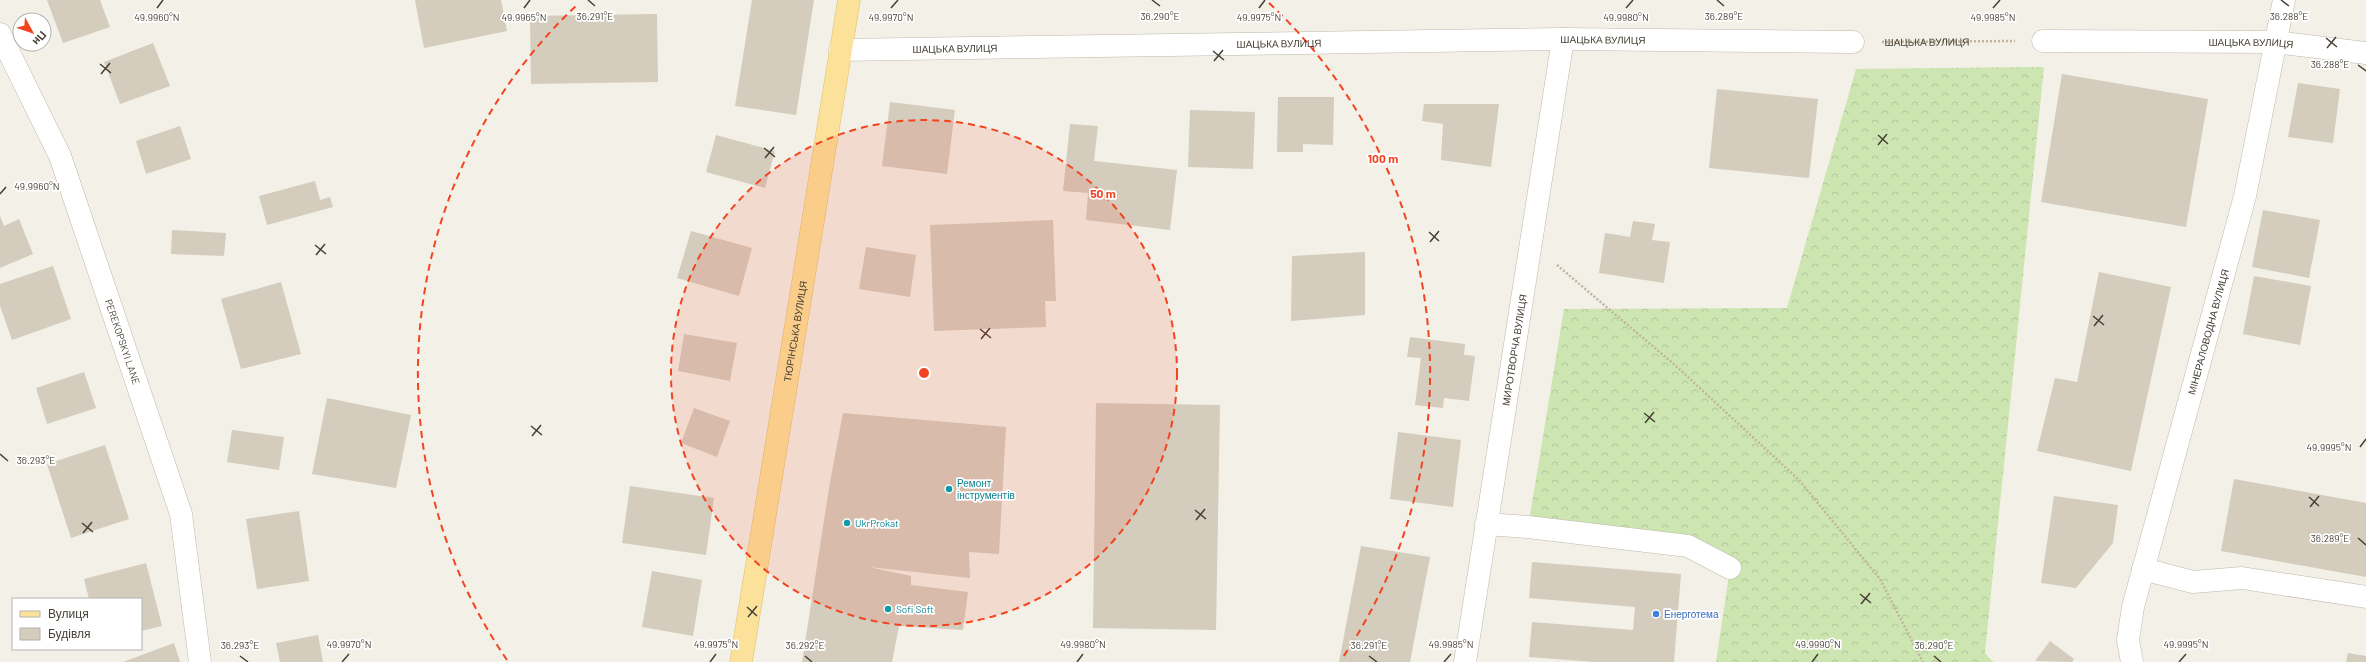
<svg xmlns="http://www.w3.org/2000/svg" width="2366" height="662" viewBox="0 0 2366 662" font-family="Barlow,sans-serif">
  <style>
    .forest { fill: url(#forest-crowns) }
    .building { fill: #d4ccbd }
    .lines { fill: none; stroke-linecap: round; stroke-linejoin: round }
    .minor-casing { stroke: #beb8aa; stroke-width: 23 }
    .major-casing { stroke: #e0bf69; stroke-width: 23 }
    .path { stroke: #c0b49c; stroke-width: 2.5; stroke-dasharray: 2 2; stroke-linecap: butt }
    .minor { stroke: #fff; stroke-width: 22 }
    .major { stroke: #fbe199; stroke-width: 22 }
    .ticks { fill: none; stroke: #464036; stroke-width: 1.5 }
    .ring { fill: none; stroke: #f3441f; stroke-width: 2; stroke-dasharray: 7 5 }
    .culture-dot { fill: #0f9aa8; stroke: #fff; stroke-width: 1.5 }
    .shop-dot { fill: #3f7fe0; stroke: #fff; stroke-width: 1.5 }
    .labels { text-anchor: middle; stroke-width: 3.5; stroke-linejoin: round; paint-order: stroke }
    .street-label { font-size: 10px; fill: #464036; stroke: #fff }
    .culture-label { font-size: 10px; fill: #0d838f; stroke: #fff; text-anchor: start }
    .shop-label { font-size: 10px; fill: #366cbe; stroke: #fff; text-anchor: start }
    .ticks-label { font-size: 10px; text-anchor: middle; fill: #464036; stroke: #fff; stroke-width: 3.5; stroke-linejoin: round; paint-order: stroke }
    .centre { fill: #f3441f; stroke: #fff; stroke-width: 2 }
    .ring-label { font-size: 12px; text-anchor: middle; font-weight: bold; fill: #f3441f; stroke: #fff; stroke-width: 3.5; stroke-linejoin: round; paint-order: stroke }
  </style>
  <defs>
    <pattern id="forest-crowns" width="20" height="18" patternUnits="userSpaceOnUse"><rect width="20" height="18" fill="#cde6b1"/><path d="M2 6a3 3 0 1 1 6 0M12 15a3 3 0 1 1 6 0" fill="none" stroke="#b1c699"/></pattern>
  </defs>
  <rect width="100%" height="100%" fill="#f3f0e8"/>
  <path class="forest" d="M2044,67l-59,586 8,9h-277l14,-94 -42,-22 -160,-19 36,-218 223,-1 69,-239z"/>
  <g class="building">
    <path d="M47,0h53l10,27 -47,16z"/>
    <path d="M415,0h86l6,31 -83,17z"/>
    <path d="M752,0h62l-18,115 -61,-9z"/>
    <path d="M657,14l1,68 -127,2 -1,-68z"/>
    <path d="M153,43l17,43 -50,18 -16,-42z"/>
    <path d="M2062,74l146,25 -22,128 -145,-25z"/>
    <path d="M2298,83l42,6 -7,54 -45,-6z"/>
    <path d="M1717,89l101,10 -9,79 -100,-10z"/>
    <path d="M1278,97h56l-1,48 -30,-1v8h-26z"/>
    <path d="M890,102l65,8 -8,64 -65,-8z"/>
    <path d="M1424,104h75l-8,63 -50,-7 2,-36 -21,-3z"/>
    <path d="M1190,110l65,2 -2,57 -65,-2z"/>
    <path d="M1070,124l28,2 -4,35 83,9 -7,60 -84,-10 2,-27 -25,-2z"/>
    <path d="M180,126l11,33 -45,15 -10,-33z"/>
    <path d="M716,135l59,16 -10,37 -59,-16z"/>
    <path d="M315,181l5,19 10,-3 3,10 -66,18 -8,-29z"/>
    <path d="M2263,210l57,10 -11,58 -57,-11z"/>
    <path d="M0,216l4,10 15,-7 14,35 -33,14z"/>
    <path d="M1053,220l3,81h-11l1,26 -112,4 -4,-106z"/>
    <path d="M1633,221l22,3 -3,16 18,2 -6,41 -65,-10 6,-40 25,4z"/>
    <path d="M172,230l54,3 -2,23 -53,-2z"/>
    <path d="M691,231l61,17 -13,48 -62,-18z"/>
    <path d="M866,247l50,8 -6,42 -51,-8z"/>
    <path d="M1365,252v63l-74,6 1,-65z"/>
    <path d="M53,266l18,53 -59,21 -12,-34v-22z"/>
    <path d="M2099,272l72,15 -40,184 -94,-20 18,-73 22,4z"/>
    <path d="M2254,276l57,10 -11,59 -57,-11z"/>
    <path d="M281,282l20,72 -60,15 -20,-70z"/>
    <path d="M684,334l53,9 -7,38 -52,-10z"/>
    <path d="M1410,337l55,7 -1,11 11,1 -6,45 -25,-3 -1,10 -28,-3 6,-47 -14,-1z"/>
    <path d="M84,372l12,36 -49,16 -11,-36z"/>
    <path d="M327,398l84,17 -15,73 -84,-14z"/>
    <path d="M1096,403l124,2 -4,225 -123,-2z"/>
    <path d="M694,408l36,13 -13,36 -36,-14z"/>
    <path d="M843,413l163,14 -7,127 -30,-2 1,26 -101,-11 42,9v9l57,7 -5,38 -64,-4 -7,36h-90l28,-180z"/>
    <path d="M232,430l52,7 -5,33 -52,-8z"/>
    <path d="M1398,432l63,8 -8,67 -63,-8z"/>
    <path d="M105,445l24,74 -58,19 -24,-74z"/>
    <path d="M2234,479l132,24v74l-145,-26z"/>
    <path d="M630,486l84,12 -8,57 -84,-12z"/>
    <path d="M2054,496l64,9 -5,38 -37,45 -35,-5z"/>
    <path d="M299,511l10,70 -52,8 -11,-70z"/>
    <path d="M1361,546l69,11 -20,105h-71z"/>
    <path d="M1532,562l149,12 -7,88h-80l-65,-5 3,-35 101,8 2,-23 -106,-9z"/>
    <path d="M146,563l16,63 -21,5v-32h-52l-5,-20z"/>
    <path d="M652,571l50,9 -9,56 -51,-9z"/>
    <path d="M318,635l5,27h-43l-4,-19z"/>
    <path d="M2050,641l24,18 -2,3 -37,-1z"/>
    <path d="M174,643l6,19h-57z"/>
    <path d="M2348,653l18,3v6h-20z"/>
  </g>
  <g class="lines">
    <defs>
      <g id="minor">
        <path id="s2" d="M0,34l60,122 121,358 19,148"/>
        <path id="s3" d="M2043,41l232,1 91,11"/>
        <path id="s4" d="M840,50l723,-11 290,3"/>
        <path d="M1486,524l42,3 160,19 42,22"/>
        <path d="M2143,569l50,13 49,-4 124,19"/>
        <path id="s5" d="M1465,662l98,-623"/>
        <path id="s6" d="M2132,662l-4,-22 5,-33 112,-411 39,-196"/>
      </g>
      <g id="major">
        <path id="s7" d="M741,662l108,-662"/>
      </g>
    </defs>
    <use href="#minor" class="minor-casing"/>
    <use href="#major" class="major-casing"/>
    <g class="path">
      <path id="s1" d="M1882,42l133,-1"/>
      <path d="M1557,265l119,101 123,114 81,99 43,83"/>
    </g>
    <use href="#minor" class="minor"/>
    <use href="#major" class="major"/>
  </g>
  <path class="ticks" d="M588,0l7,6M1152,0l8,6M1717,0l7,6M2281,0l8,6M157,8l6,-8M524,8l6,-8M891,8l7,-8M1259,8l6,-8M1626,8l7,-8M1993,8l7,-8M2326,38l11,9M2327,48l9,-11M1213,51l11,9M1214,61l9,-11M100,64l11,9M2358,65l8,6M101,74l9,-11M1878,135l10,9M1878,145l9,-11M764,148l11,9M765,158l9,-11M0,194l6,-7M1429,232l10,9M1430,242l9,-11M315,245l11,9M316,255l9,-11M2093,316l11,9M2094,326l9,-11M980,329l11,9M981,339l9,-11M1644,413l11,9M1645,423l9,-11M531,426l11,9M532,436l9,-11M2360,447l6,-8M0,454l8,7M2309,497l10,9M2310,507l9,-11M1195,510l11,9M1196,520l9,-11M82,523l11,9M83,533l9,-11M2358,538l8,7M1860,594l11,9M1861,604l9,-11M747,607l10,9M748,617l9,-11M240,656l8,6M805,656l7,6M1369,656l8,6M1934,656l7,6M342,662l7,-8M710,662l6,-8M1077,662l6,-8M1444,662l7,-8M1812,662l6,-8M2179,662l7,-8"/>
  <circle cx="924" cy="373" r="253" fill="#f3441f" fill-opacity=".12"/>
  <g class="ring">
    <circle cx="924" cy="373" r="253"/>
    <path d="M507 660A506 506 0 0 1 579 3M1269 3A506 506 0 0 1 1341 660"/>
  </g>
  <g class="culture-dot">
    <circle cx="949" cy="489" r="4"/>
    <circle cx="847" cy="523" r="4"/>
    <circle cx="888" cy="609" r="4"/>
  </g>
  <circle class="shop-dot" cx="1656" cy="614" r="4"/>
  <g class="labels">
    <g class="street-label">
      <text dy="4" stroke="none"><textPath href="#s4" startOffset="763">ШАЦЬКА ВУЛИЦЯ</textPath></text>
      <text dy="4" stroke="none"><textPath href="#s1" startOffset="45">ШАЦЬКА ВУЛИЦЯ</textPath></text>
      <text dy="4" stroke="none"><textPath href="#s4" startOffset="439">ШАЦЬКА ВУЛИЦЯ</textPath></text>
      <text dy="4" stroke="none"><textPath href="#s3" startOffset="208">ШАЦЬКА ВУЛИЦЯ</textPath></text>
      <text dy="4" stroke="none"><textPath href="#s4" startOffset="115">ШАЦЬКА ВУЛИЦЯ</textPath></text>
      <text dy="4" stroke="none"><textPath href="#s7" startOffset="335">ТЮРІНСЬКА ВУЛИЦЯ</textPath></text>
      <text dy="4" stroke="none"><textPath href="#s6" startOffset="341">МІНЕРАЛОВОДНА ВУЛИЦЯ</textPath></text>
      <text dy="4" stroke="none"><textPath href="#s2" startOffset="332">PEREKOPSKYI LANE</textPath></text>
      <text dy="4" stroke="none"><textPath href="#s5" startOffset="316">МИРОТВОРЧА ВУЛИЦЯ</textPath></text>
    </g>
    <g class="culture-label">
      <text x="957" y="487">Ремонт<tspan x="957" dy="12">інструментів</tspan></text>
      <text x="855" y="527">UkrProkat</text>
      <text x="896" y="613">Sofi Soft</text>
    </g>
    <g class="shop-label">
      <text x="1664" y="618">Енерготема</text>
    </g>
  </g>
  <g class="ticks-label">
    <text x="595" y="20">36.291°E</text>
    <text x="1160" y="20">36.290°E</text>
    <text x="1724" y="20">36.289°E</text>
    <text x="2289" y="20">36.288°E</text>
    <text x="157" y="21">49.9960°N</text>
    <text x="524" y="21">49.9965°N</text>
    <text x="891" y="21">49.9970°N</text>
    <text x="1259" y="21">49.9975°N</text>
    <text x="1626" y="21">49.9980°N</text>
    <text x="1993" y="21">49.9985°N</text>
    <text x="2330" y="68">36.288°E</text>
    <text x="37" y="190">49.9960°N</text>
    <text x="2329" y="451">49.9995°N</text>
    <text x="36" y="464">36.293°E</text>
    <text x="2330" y="542">36.289°E</text>
    <text x="349" y="648">49.9970°N</text>
    <text x="716" y="648">49.9975°N</text>
    <text x="1083" y="648">49.9980°N</text>
    <text x="1451" y="648">49.9985°N</text>
    <text x="1818" y="648">49.9990°N</text>
    <text x="2186" y="648">49.9995°N</text>
    <text x="240" y="649">36.293°E</text>
    <text x="805" y="649">36.292°E</text>
    <text x="1369" y="649">36.291°E</text>
    <text x="1934" y="649">36.290°E</text>
  </g>
  <circle cx="924" cy="373" r="6" class="centre"/>
  <g class="ring-label">
    <text x="1383" y="163">100 m</text>
    <text x="1103" y="198">50 m</text>
  </g>
  <rect x="12" y="598" width="130" height="52" fill="#ffffff" stroke="#b5b3af"/>
  <rect x="20" y="611" width="20" height="6" fill="#fbe199" stroke="#b5b3af"/>
  <text x="48" y="618" font-size="12" fill="#464036">Вулиця</text>
  <rect x="20" y="628" width="20" height="12" fill="#d4ccbd" stroke="#b5b3af"/>
  <text x="48" y="638" font-size="12" fill="#464036">Будівля</text>
  <g transform="translate(32 32) rotate(130)"><circle r="19" fill="#ffffff" stroke="#b5b3af"/>
  <path d="M0-3L7 15L0 10L-7 15Z" fill="#f3441f"/>
  <text y="-6" font-size="11" font-weight="bold" text-anchor="middle" fill="#464036">Пн</text>
  </g>
</svg>
